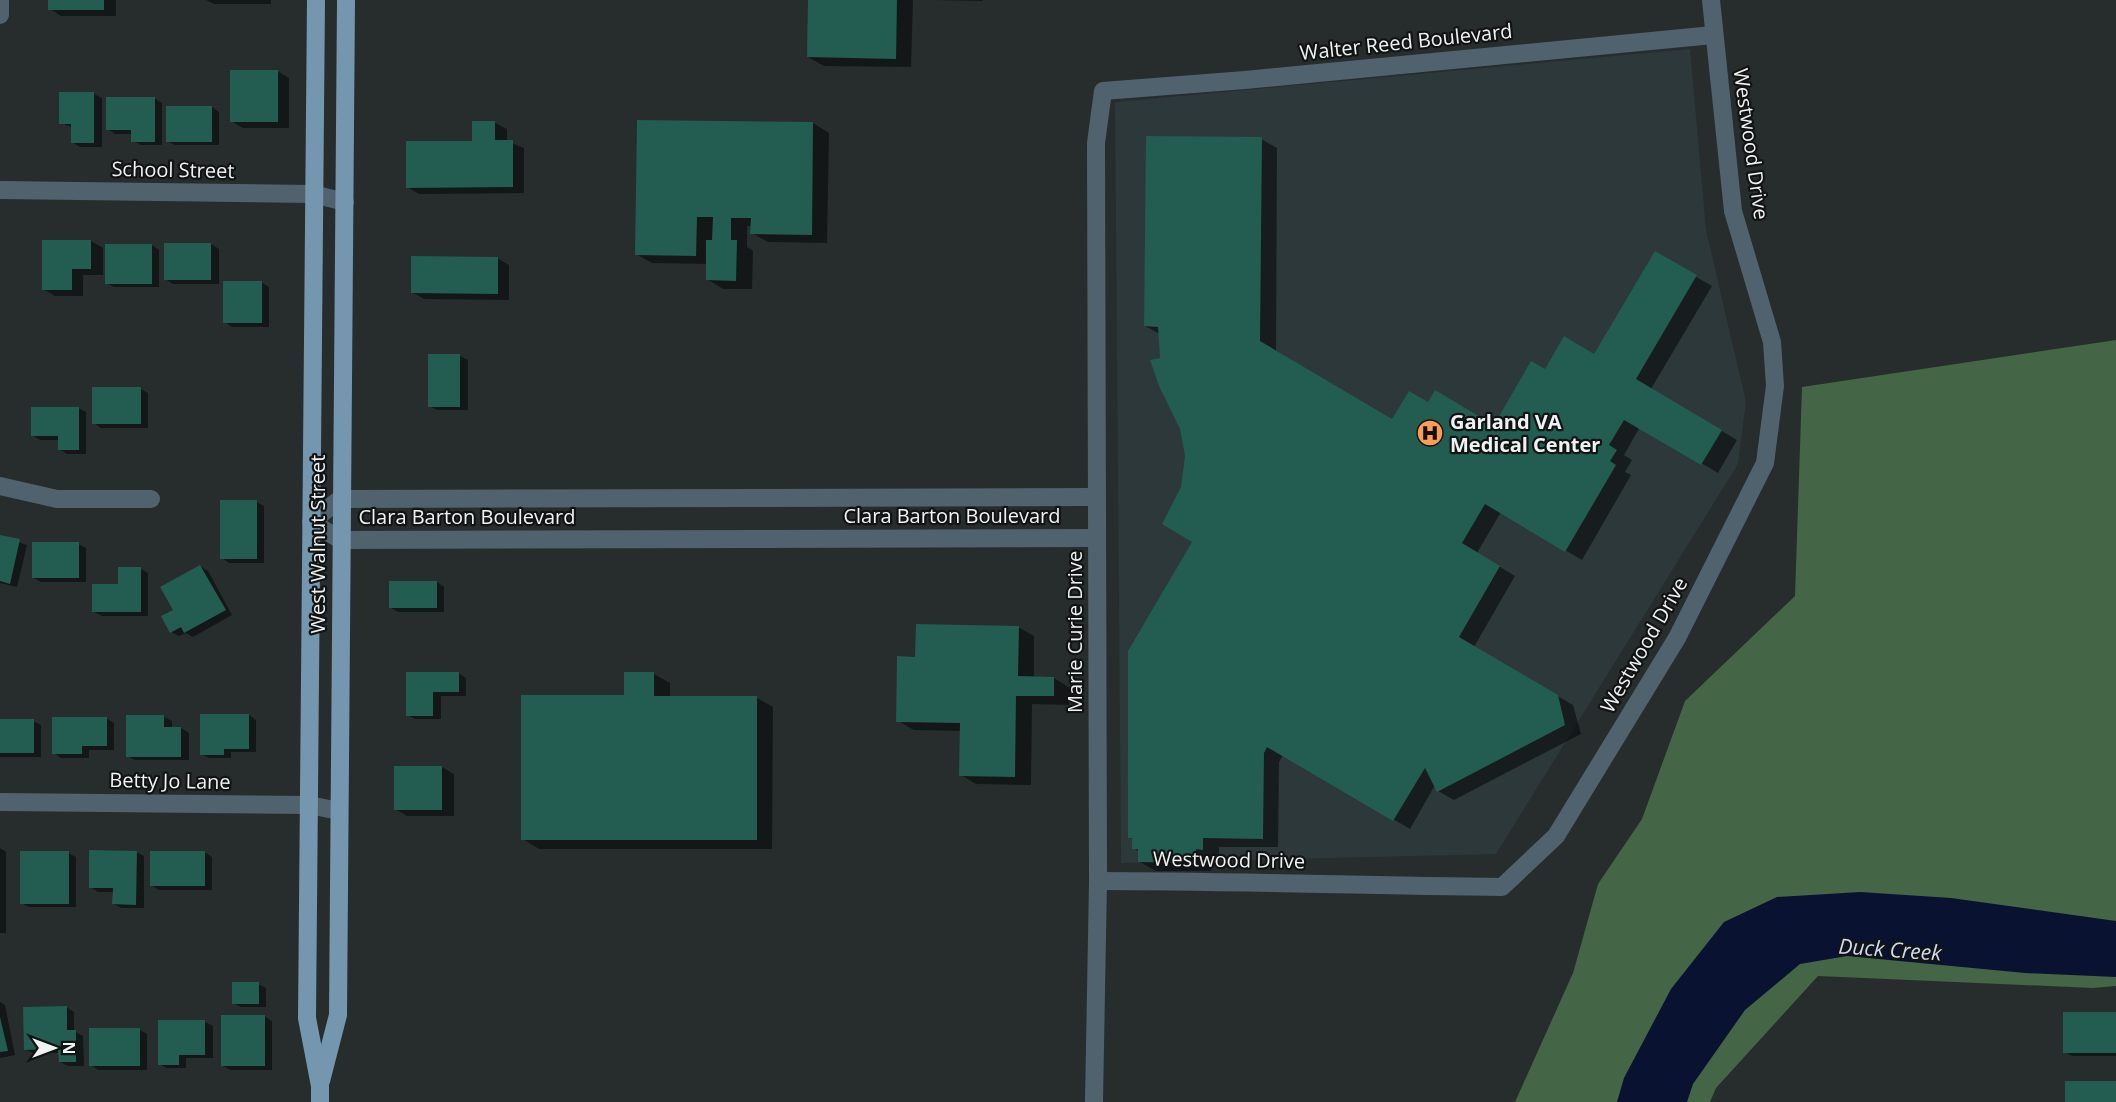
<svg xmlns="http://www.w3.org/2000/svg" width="2116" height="1102" viewBox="0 0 2116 1102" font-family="'Open Sans',sans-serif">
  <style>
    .built { fill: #2c383a }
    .forest { fill: #446546 }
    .water { fill: #0a1231 }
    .shadow { fill: #0007 }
    .building { fill: #235c50 }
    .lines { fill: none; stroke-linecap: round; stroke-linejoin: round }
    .minor { stroke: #50626d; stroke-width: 18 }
    .major { stroke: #7497af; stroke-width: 18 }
    .labels { text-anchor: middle; stroke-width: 4.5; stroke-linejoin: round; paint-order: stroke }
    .street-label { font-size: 20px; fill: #eff2f3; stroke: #121414 }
    .poi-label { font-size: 20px; font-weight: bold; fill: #eff2f3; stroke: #121414; text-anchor: start }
    .water-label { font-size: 21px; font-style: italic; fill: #d0daf3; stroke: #121414 }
  </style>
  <rect width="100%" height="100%" fill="#272c2d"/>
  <path class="built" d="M1690,49l16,181 40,172 -8,62 -242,390 -375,9 -6,-761z"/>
  <path class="forest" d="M2116,340v646l-23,2 -275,-12 -102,112 -6,14h-195l58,-129 25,-89 44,-65 43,-118 110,-105 7,-209z"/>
  <path class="water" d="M1860,892l91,6 165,23v56l-91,-4 -178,-17 -47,8 -55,46 -52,74 -6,18h-70l7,-24 47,-89 53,-67 53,-25z"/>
  <g class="shadow">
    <path d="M50,0h66v16h-55l-11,-7z"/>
    <path d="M206,0h65v4h-57z"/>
    <path d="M809,0h104l-2,67 -87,-1 -16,-9z"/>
    <path d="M933,0h50v1z"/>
    <path d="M277,71l12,7v50h-46l-12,-7z"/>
    <path d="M60,94h34l8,4v49h-22l-8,-5v-15l-12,-4z"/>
    <path d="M154,98l8,5v42h-21l-8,-4v-7h-18l-7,-5z"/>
    <path d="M212,107l7,5v33h-44l-8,-4z"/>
    <path d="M473,123h22l12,6v12l17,7v45l-105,1 -12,-7 66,-44z"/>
    <path d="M813,123l16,10 -2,110 -59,-1 -16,-9v-7h-5v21l6,4 -1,38h-29l-16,-10v-15l-55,-1 -16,-9z"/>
    <path d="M1261,139l16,9 -1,204 117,69 36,-17 65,23 51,-56 50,-15 60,-103 57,33 -61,103 86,51 -19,33 -78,-46 -16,28 8,5 -7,12 6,3 -49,85 -81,-48 -24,41 38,23 -41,71 99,58 8,29 -127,66 -16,-9 -3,-6 -25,44 -127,-74 -4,7 -1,85h-59v11h-8v13h-55l-16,-9v-10l-6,-4v-8l-5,-3 65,-295 -12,-55 4,-31 -4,-27 -20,-70 -2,-25 -15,-8z"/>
    <path d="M91,241l12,7v27h-20v21h-28l-12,-7z"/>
    <path d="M165,244h46l8,5v35h-46l-8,-5z"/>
    <path d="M152,245l7,5v37h-45l-8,-4z"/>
    <path d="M497,258l12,7v35l-85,-1 -12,-7z"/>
    <path d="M262,283l7,4v40h-37l-7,-5z"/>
    <path d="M460,356l8,4v50h-31l-8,-4z"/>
    <path d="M141,389l7,4v35h-47l-7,-5z"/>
    <path d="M78,408l8,4v42h-19l-8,-5v-9h-19l-8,-5z"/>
    <path d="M257,502l7,4v57h-35l-7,-5z"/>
    <path d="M0,536l27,9 -10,42 -17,-4z"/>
    <path d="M78,544l8,4v34h-45l-7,-4z"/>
    <path d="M200,566l8,5 24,44 -39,22 -7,-4 -7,3 -8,-4 4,-22z"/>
    <path d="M141,569l7,4v43h-46l-8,-4z"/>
    <path d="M437,582l7,5v25h-46l-7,-4z"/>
    <path d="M1018,627l16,9v42h20l16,10 -1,17 -37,-1 -1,81 -55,-1 -15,-9v-44l-47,-1 -16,-9 18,-63z"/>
    <path d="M407,673h51l8,5v18h-25v23h-26l-8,-4z"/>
    <path d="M625,674h29l16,9v15h87l16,9 -1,142h-233l-16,-10 102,-143z"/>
    <path d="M249,715l7,5v32h-25v6h-22l-8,-4z"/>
    <path d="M164,717l8,4v7h9l8,5v27h-54l-8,-4z"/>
    <path d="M106,718l8,5v27h-25v8h-28l-7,-5z"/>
    <path d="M0,721h33l8,4v32h-41z"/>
    <path d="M442,767l12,7v42h-47l-12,-7z"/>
    <path d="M0,848l6,4v81h-6z"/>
    <path d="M136,852l8,4v52h-23l-7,-4v-12h-16l-8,-5z"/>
    <path d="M204,852l8,5v33h-53l-8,-5z"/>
    <path d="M68,853l8,4v50h-47l-8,-4z"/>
    <path d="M258,984l8,4v19h-25l-8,-4z"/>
    <path d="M0,1002l5,3 10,50 -15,3z"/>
    <path d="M66,1007l8,5v19l9,5 1,30h-16l-8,-4v-9h-27l-8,-4z"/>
    <path d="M2116,1013v43h-44l-7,-4z"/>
    <path d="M264,1016l8,5v49h-42l-8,-5z"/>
    <path d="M205,1022l8,4v32h-27v10h-19l-8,-4z"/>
    <path d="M140,1030l7,4v36h-49l-7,-5z"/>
  </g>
  <g class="building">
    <rect x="48" y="0" width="56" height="10"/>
    <path d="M808,0h89l-1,59 -89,-2z"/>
    <rect x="230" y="70" width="48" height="52"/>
    <path d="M59,92h35v51h-23v-19h-12z"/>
    <path d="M106,97h49v45h-24v-12h-25z"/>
    <rect x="166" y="106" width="46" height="36"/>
    <path d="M637,120l176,2 -1,113 -62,-1 1,-16h-20v22h6l-1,41 -30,-1v-40h6l1,-23h-16l-1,39 -61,-1z"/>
    <path d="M472,121h23v19h18v47l-107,1v-47h66z"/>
    <path d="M1146,136l116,1 -2,204 132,78 17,-28 19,11 7,-12 59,35 37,-64 14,8 19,-33 30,18 61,-103 42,24 -61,104 86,51 -21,35 -77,-45 -15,25 8,5 -7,11 6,4 -51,87 -80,-48 -23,39 38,23 -41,71 99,58 7,30 -128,67 -12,-24 -32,53 -126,-74 -3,6 -1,86 -60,-1v12l-7,-1v14l-58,-1v-13h-6v-11h-4v-187l64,-109 -30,-18 19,-37 4,-31 -5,-27 -21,-43 -9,-26 10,-2 -2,-31 -14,-1z"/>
    <path d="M42,240h49v29h-19v21h-30z"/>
    <rect x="164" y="243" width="47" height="37"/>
    <rect x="105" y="244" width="47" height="40"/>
    <path d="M411,256l87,1v37l-87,-1z"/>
    <rect x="223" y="281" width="39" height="42"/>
    <rect x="428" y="354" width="32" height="53"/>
    <rect x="92" y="387" width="49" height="37"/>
    <path d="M31,407h48v43h-21v-14h-27z"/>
    <rect x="220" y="500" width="37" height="59"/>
    <path d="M0,535l20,4 -10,45 -10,-3z"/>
    <rect x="32" y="542" width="47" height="36"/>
    <path d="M200,565l26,45 -42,23 -3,-6 -11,6 -9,-17 12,-6 -13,-23z"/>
    <path d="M118,567h23v45h-49v-28h26z"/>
    <rect x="389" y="581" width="48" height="27"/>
    <path d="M916,624l103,2 -1,50 36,1v19h-38l-1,81 -56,-1 1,-53 -64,-1 1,-66 18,1z"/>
    <path d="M406,672h53v20h-26v24h-27z"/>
    <path d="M624,672h30v24h103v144h-236v-145h103z"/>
    <path d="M200,714h49v35h-25v6h-24z"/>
    <path d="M126,715h38v12h17v30h-55z"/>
    <path d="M52,717h55v29h-25v8h-30z"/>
    <rect x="0" y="719" width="34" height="34"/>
    <rect x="394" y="766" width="48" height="44"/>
    <path d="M89,850l48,1 -1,54 -24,-1 1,-16h-24z"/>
    <rect x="20" y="851" width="49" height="53"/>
    <rect x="150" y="851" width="55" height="35"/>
    <rect x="232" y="982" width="27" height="22"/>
    <path d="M67,1006v24h9v32h-17l-1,-13 -34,1 -1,-43z"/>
    <rect x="2063" y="1012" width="53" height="41"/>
    <rect x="221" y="1015" width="44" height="51"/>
    <path d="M0,1017l8,34 -8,1z"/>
    <path d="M158,1020h47v35h-26v10h-21z"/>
    <rect x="89" y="1028" width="51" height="38"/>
    <rect x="2065" y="1081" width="51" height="21"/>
  </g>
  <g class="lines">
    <g class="minor">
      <path d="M0,15v-15"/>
      <path d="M0,190l313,4 32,8"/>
      <path d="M0,486l57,13h94"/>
      <path d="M1096,497l-756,2 -29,23 30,18 756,-2"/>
      <path d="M0,802l309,3 30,6"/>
      <path d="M1098,881c135,0 269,5 404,6l54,-51 121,-198 88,-175 10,-77 -3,-44 -39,-131 -22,-211"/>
      <path d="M1094,1102l4,-221 -2,-738 7,-52 142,-11 468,-45"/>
    </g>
    <g class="major">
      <path d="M316,0l-9,1018 13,68v16"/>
      <path d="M321,1081l17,-66 8,-1015"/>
    </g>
  </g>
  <defs>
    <symbol id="hospital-disc" viewBox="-11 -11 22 22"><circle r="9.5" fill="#fd9c56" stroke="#121414"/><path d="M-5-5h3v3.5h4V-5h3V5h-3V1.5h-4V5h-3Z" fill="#111"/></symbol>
  </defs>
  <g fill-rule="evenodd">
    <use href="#hospital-disc" x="1415" y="418" width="30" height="30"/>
  </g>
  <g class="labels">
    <g class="street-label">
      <text transform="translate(1406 42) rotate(-6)" y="7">Walter Reed Boulevard</text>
      <text transform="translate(1751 144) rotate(82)" y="7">Westwood Drive</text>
      <text transform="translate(173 170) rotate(1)" y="7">School Street</text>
      <text x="952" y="523">Clara Barton Boulevard</text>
      <text x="467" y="524">Clara Barton Boulevard</text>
      <text transform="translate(318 544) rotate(-90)" y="7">West Walnut Street</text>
      <text transform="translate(1075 632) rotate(-90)" y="7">Marie Curie Drive</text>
      <text transform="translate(1644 645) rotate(-60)" y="7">Westwood Drive</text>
      <text transform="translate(170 781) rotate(1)" y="7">Betty Jo Lane</text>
      <text transform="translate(1229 860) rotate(1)" y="7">Westwood Drive</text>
    </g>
    <g class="poi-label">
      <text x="1450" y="429">Garland VA<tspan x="1450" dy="23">Medical Center</tspan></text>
    </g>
    <g class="water-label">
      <text transform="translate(1890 950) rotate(4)" y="7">Duck Creek</text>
    </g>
  </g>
  <g transform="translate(54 1048) rotate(90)" stroke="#121414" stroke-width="4.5" paint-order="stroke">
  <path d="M0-4.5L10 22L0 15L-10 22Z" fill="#eff2f3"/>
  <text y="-9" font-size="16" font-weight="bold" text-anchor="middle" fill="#eff2f3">N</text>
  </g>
</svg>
